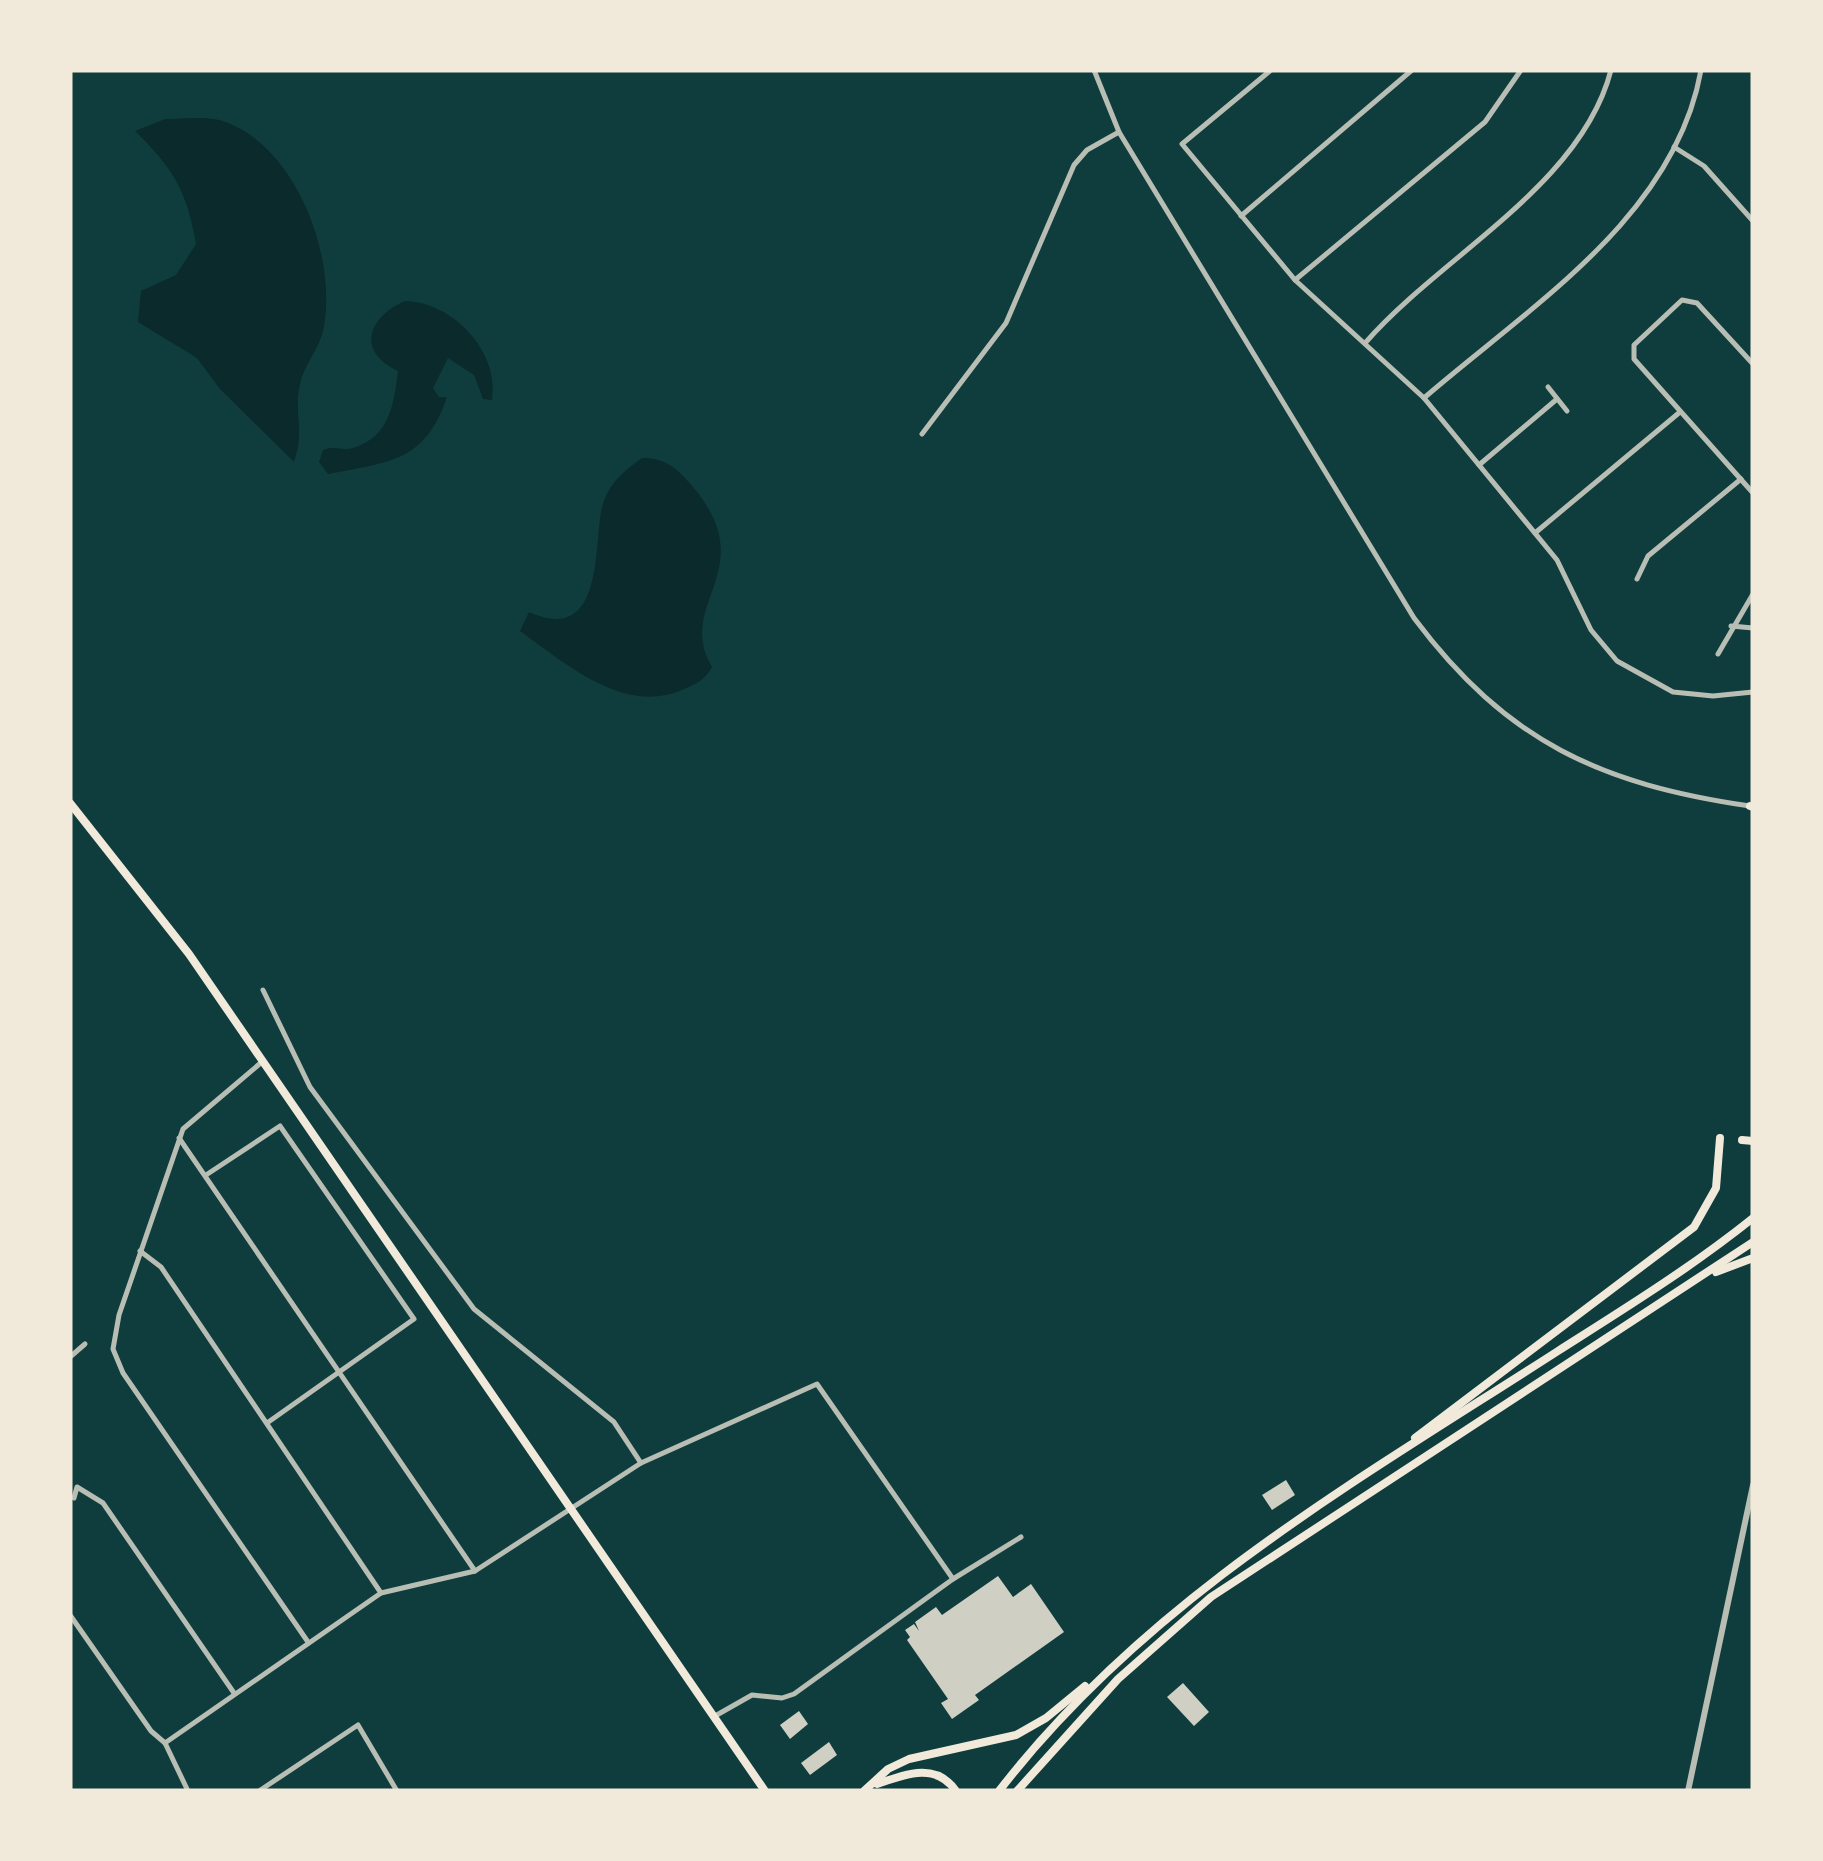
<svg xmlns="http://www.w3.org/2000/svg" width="1823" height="1861" viewBox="0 0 1823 1861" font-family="'Roboto Condensed',sans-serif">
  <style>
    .water { fill: #0a2a2b }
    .building { fill: #cfcfc3 }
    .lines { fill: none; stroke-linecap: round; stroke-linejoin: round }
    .minor { stroke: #b8beb3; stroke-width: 5 }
    .tertiary { stroke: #b8beb3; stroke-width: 6 }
    .secondary { stroke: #f1e9da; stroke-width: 8 }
    .primary { stroke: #f1e9da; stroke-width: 8 }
  </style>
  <rect width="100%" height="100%" fill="#0f3d3e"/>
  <g class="water">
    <path d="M165,119c16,0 38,-3 54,1 76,21 120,139 104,211 -4,17 -17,32 -22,49 -9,31 5,47 -7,82l-74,-73 -23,-31 -59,-36 3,-31 35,-16 20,-31c-9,-53 -23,-76 -61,-113z"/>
    <path d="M405,301c48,1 95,51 87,99l-9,-1 -9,-24 -26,-17 -15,30 6,9h8c-22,66 -59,65 -119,77l-9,-12 4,-12c11,-5 19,1 30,-2 37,-11 41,-45 45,-77 -42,-20 -30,-54 7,-70z"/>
    <path d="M642,458c24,0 35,10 51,29 70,83 -19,116 19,180 -8,14 -16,17 -30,23 -58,25 -116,-26 -162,-59l9,-19c73,33 65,-60 72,-100 5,-26 21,-40 41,-54z"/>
  </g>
  <g class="building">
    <path d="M1286,1480l9,15 -23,15 -10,-15z"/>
    <path d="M998,1576l15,21 18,-13 33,48 -89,63 4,5 -27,19 -11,-16 7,-4 -41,-59 3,-3 -5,-7 9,-6 5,7 -4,-9 21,-15 6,8z"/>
    <path d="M1183,1683l26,29 -15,14 -27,-29z"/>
    <path d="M799,1711l9,13 -18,15 -10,-14z"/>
    <path d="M829,1742l8,13 -27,20 -9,-12z"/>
  </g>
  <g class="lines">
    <g class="minor">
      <path d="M1094,70l25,62 295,486c93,124 186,166 336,188"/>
      <path d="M1271,70l-89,74 113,136 129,118 133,162 34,70 26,31 56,31 40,4 40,-4"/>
      <path d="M1674,147l30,19 49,55"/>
      <path d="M1241,216l171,-146"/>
      <path d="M1295,280l190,-158 36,-52"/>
      <path d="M1366,342c76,-87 215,-156 245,-272"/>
      <path d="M1753,364l-56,-61 -15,-3 -48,45v14l119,134"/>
      <path d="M1548,387l19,24"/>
      <path d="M1424,398c105,-91 251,-181 277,-328"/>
      <path d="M922,434l84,-111 68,-158 13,-15 32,-18"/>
      <path d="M1479,465l78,-66"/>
      <path d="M1535,533l145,-121"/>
      <path d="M1637,579l11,-23 93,-77"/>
      <path d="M1731,626l22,2"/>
      <path d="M1718,654l35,-60"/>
      <path d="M263,990l47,97 164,222 140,113 27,41"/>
      <path d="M263,1061l-80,68 -64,186 -6,34 10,24 185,269"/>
      <path d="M179,1138l296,433"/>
      <path d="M206,1175l74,-49 134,193 -147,104"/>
      <path d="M140,1251l21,16 220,326"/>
      <path d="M70,1357l15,-13"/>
      <path d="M74,1498l3,-11 26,16 131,190"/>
      <path d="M70,1615l81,116 14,12 23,48"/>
      <path d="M715,1716l37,-21 30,3 12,-4 159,-115 68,-42"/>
      <path d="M165,1743l216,-150 94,-22 166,-108 176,-79 136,195"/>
      <path d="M259,1791l99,-66 39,66"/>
    </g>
    <path class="tertiary" d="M1688,1791l65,-306"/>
    <path class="secondary" d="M70,803l119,151 576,837"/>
    <g class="primary">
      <path d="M1750,806l3,1"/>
      <path d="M1742,1140l11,1"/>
      <path d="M1716,1272l37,-14"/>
      <path d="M1415,1438l279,-211 22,-39 4,-50"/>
      <path d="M877,1784c29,-10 59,-22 79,7"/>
      <path d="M864,1791l24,-22 21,-10 107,-24 30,-17 39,-32"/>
      <path d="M999,1791c148,-192 359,-311 559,-440 66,-42 134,-84 195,-133"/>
      <path d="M1017,1791l101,-112 93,-82 542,-355"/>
    </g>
  </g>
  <rect width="1823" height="1861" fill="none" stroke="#f1e9da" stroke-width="145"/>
</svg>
